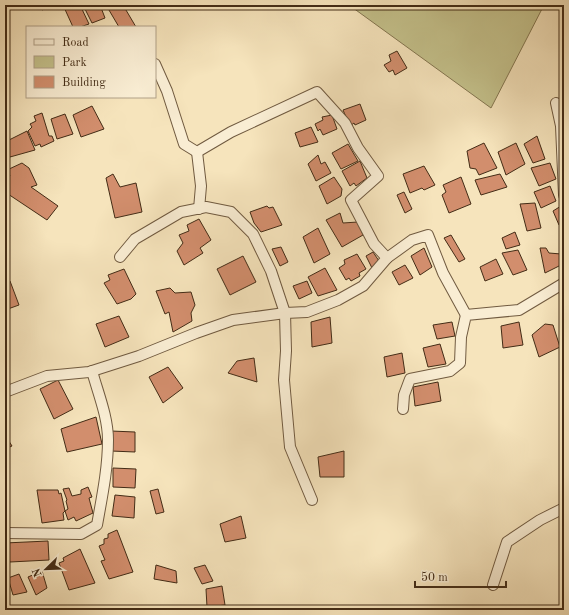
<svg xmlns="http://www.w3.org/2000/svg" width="569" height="615" viewBox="0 0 569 615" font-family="'Old Standard TT',serif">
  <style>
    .green { fill: #c4c18b; stroke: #847650 }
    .building { fill: #d28e6d; stroke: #432c16 }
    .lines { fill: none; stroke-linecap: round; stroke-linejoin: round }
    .minor-casing { stroke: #705a40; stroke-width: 12 }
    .minor { stroke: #f9edd3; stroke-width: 10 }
  </style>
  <rect width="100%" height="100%" fill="#f6e4bc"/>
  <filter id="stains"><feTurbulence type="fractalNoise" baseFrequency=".005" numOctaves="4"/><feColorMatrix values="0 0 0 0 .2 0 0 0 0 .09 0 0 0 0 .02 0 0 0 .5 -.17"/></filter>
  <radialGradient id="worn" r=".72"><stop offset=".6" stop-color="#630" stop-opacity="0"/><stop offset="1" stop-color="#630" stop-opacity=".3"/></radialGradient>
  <path class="green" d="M349,5h195l-53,103z"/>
  <g class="building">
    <path d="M39,5h14l-11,5z"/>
    <path d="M63,5h17l9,19 -9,3h-7z"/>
    <path d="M83,5h17l5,13 -13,5z"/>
    <path d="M106,5h17l13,22h-17z"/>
    <path d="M397,51l10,17 -12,7 -2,-5 -4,2 -5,-7 7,-4 -2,-6z"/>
    <path d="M360,104l6,16 -11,5 -1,-2 -4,3 -7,-16z"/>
    <path d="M92,106l12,23 -23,8 -8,-22z"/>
    <path d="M42,113l7,23h3l2,5 -13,6 -1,-3 -5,2 -7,-15 4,-4 -2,-3 6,-3 -2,-5z"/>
    <path d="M65,114l8,20 -16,5 -6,-20z"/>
    <path d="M332,115l5,14 -14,6 -3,-6 -2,2 -3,-7 8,-4 -1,-3z"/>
    <path d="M311,127l7,15 -18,5 -5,-14z"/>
    <path d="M27,131l8,19 -25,7 -5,-15z"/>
    <path d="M537,136l8,23 -12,4 -9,-19z"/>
    <path d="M484,143l13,25 -18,7 -3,-6 -6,-1 -3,-17z"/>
    <path d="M516,143l9,21 -19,11 -8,-23z"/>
    <path d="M348,144l10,17 -17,8 -9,-16z"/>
    <path d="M318,155l3,9 4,-2 6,11 -15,8 -8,-17z"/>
    <path d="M360,161l7,17 -11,8 -2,-3 -4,3 -8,-15z"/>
    <path d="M22,163l7,5 8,17 -6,2 27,19 -11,14 -39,-26 -3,-13 5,-5 -3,-6z"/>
    <path d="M550,163l6,16 -17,7 -8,-18z"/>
    <path d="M424,166l11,19 -11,5 -2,-2 -12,5 -7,-19z"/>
    <path d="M113,174l7,13 16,-4 6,29 -27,6 -9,-40z"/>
    <path d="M500,174l7,13 -26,8 -6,-15z"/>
    <path d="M334,177l8,12 -1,7 -14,8 -8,-18z"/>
    <path d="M461,177l10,27 -22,9 -7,-18 4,-3 -3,-7z"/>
    <path d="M550,186l6,15 -15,7 -7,-16z"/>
    <path d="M404,192l8,17 -7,4 -8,-18z"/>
    <path d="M535,203l6,25 -14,3 -7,-27z"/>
    <path d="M267,206l2,2 4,-1 9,18 -21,7 -7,-9 -4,-11z"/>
    <path d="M561,206l3,6v11l-5,2 -6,-14z"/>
    <path d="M340,213l3,10 15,-1 5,13 -21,12 -16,-27z"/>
    <path d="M199,219l12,21 -11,8 3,5 -19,12 -7,-14 6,-8 -4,-8 10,-4 -2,-6z"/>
    <path d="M318,228l12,26 -16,9 -11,-26z"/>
    <path d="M515,232l5,13 -14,4 -4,-11z"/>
    <path d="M451,235l14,24 -6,3 -15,-24z"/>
    <path d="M281,247l7,15 -8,4 -8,-17z"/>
    <path d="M424,248l8,19 -12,8 -9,-19z"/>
    <path d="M540,248h6l3,5 12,1 2,10 -18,9z"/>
    <path d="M518,250l9,20 -14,5 -11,-22z"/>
    <path d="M373,252l6,9 -7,7 -6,-12z"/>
    <path d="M357,254l9,15 -7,4 1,3 -9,5 -2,-3 -3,2 -7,-12 6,-4 -1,-4z"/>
    <path d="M243,256l13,26 -26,13 -13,-26z"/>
    <path d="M496,259l7,15 -18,7 -5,-14z"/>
    <path d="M405,265l8,13 -14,7 -7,-13z"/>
    <path d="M325,268l12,22 -19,6 -10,-19z"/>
    <path d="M124,269l12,25 -5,5 -14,5 -13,-21 6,-3 -2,-5z"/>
    <path d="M10,281l9,24 -14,5v-27z"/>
    <path d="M307,281l5,12 -13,6 -6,-13z"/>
    <path d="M170,288l5,5 16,-1 4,13 -4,8 1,8 -19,11 -4,-20 -4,2 -9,-23z"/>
    <path d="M119,316l10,21 -24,10 -9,-23z"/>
    <path d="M330,317l2,26 -20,4 -1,-25z"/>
    <path d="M452,322l3,14 -18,3 -4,-14z"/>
    <path d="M519,322l4,23 -20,3 -2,-22z"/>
    <path d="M545,324l8,1 7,22 -21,10 -7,-22z"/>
    <path d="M440,344l6,20 -18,3 -5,-19z"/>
    <path d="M402,353l3,20 -18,4 -3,-20z"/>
    <path d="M254,358l3,24 -29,-9 9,-12z"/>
    <path d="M168,367l15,21 -20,15 -14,-26z"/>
    <path d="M58,380l15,29 -19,10 -14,-30z"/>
    <path d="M438,382l3,19 -26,5 -2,-19z"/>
    <path d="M96,417l6,27 -35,8 -6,-23z"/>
    <path d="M111,431l24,1v20l-24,-1z"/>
    <path d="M5,435l7,11 -7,3z"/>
    <path d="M344,451v26h-24l-2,-20z"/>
    <path d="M113,468l23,1 -1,19 -22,-1z"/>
    <path d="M88,487l4,10 -3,1 4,15 -17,8 -2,-4 -6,3 -3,-9 3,-2 -2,-8 1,-1 -4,-11 6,-1 3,8 9,-2v-4z"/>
    <path d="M158,489l6,23 -8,2 -6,-23z"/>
    <path d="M37,490h21l1,4 2,-1 4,18 -2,2 1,7 -22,3z"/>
    <path d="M115,495l20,2 -1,21 -22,-2z"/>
    <path d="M241,516l5,22 -21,4 -5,-18z"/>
    <path d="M117,530l16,42 -24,7 -8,-18 4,-1 -6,-14 5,-2v-5l4,-1v-4z"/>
    <path d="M48,541l1,19 -39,2 -5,-14v-5z"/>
    <path d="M80,549l15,34 -26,7 -10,-27 5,-2 -1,-3z"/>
    <path d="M156,565l20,6 1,12 -23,-4z"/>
    <path d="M205,565l8,16 -11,3 -8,-16z"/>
    <path d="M42,571l5,17 -11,7 -8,-18z"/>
    <path d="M19,574l8,18 -14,3 -5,-17z"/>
    <path d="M222,586l3,19 -18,2 -1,-18z"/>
  </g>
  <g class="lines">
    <defs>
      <g id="minor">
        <path d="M155,64l12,27 17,53 13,8 34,-20 86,-40 28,31 13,25 20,28 -27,24 23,44 13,14"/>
        <path d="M556,103l5,23 3,69"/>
        <path d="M197,152l4,34 -2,23"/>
        <path d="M120,257l15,-18 46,-27 25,-5 25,5 22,22 18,37 14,42 1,38 -2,29 6,67 22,53"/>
        <path d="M5,392l42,-16 42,-4 50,-16 57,-23 37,-13 52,-7 22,-1 31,-12 25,-14 24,-28 25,-18 16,-5 15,38 23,42"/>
        <path d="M403,409l1,-14 6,-16 40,-8 10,-8 1,-26 5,-22 53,-5 45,-27"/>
        <path d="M5,533l76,1 16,-9c5,-28 11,-57 11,-85 0,-23 -10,-47 -16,-69"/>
        <path d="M493,585l14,-43 33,-22 24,-12"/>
      </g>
    </defs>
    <use href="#minor" class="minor-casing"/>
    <use href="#minor" class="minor"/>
  </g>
  <rect width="569" height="615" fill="none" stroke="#f6e4bc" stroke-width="20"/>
  <rect x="6" y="6" width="557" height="603" fill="none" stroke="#432c16" stroke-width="2"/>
  <rect x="10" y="10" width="549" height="595" fill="none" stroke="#432c16"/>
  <rect x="26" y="26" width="130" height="72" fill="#f9edd3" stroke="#b0a087"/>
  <rect x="34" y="39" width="20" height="6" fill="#f9edd3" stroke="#b0a087"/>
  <text x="62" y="46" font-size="12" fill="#432c16">Road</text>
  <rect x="34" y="56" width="20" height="12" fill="#c4c18b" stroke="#b0a087"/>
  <text x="62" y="66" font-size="12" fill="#432c16">Park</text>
  <rect x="34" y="76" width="20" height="12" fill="#d28e6d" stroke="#b0a087"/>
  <text x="62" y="86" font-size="12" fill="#432c16">Building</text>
  <g transform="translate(46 569) rotate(247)" stroke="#f9edd3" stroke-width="3" paint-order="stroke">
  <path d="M0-3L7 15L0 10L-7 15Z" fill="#432c16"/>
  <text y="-6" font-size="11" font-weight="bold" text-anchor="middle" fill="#432c16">N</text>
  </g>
  <path d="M415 581v6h91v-6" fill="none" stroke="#432c16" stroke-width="2"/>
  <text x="421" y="581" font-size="12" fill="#432c16" stroke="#f9edd3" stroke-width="3" paint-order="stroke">50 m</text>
  <rect width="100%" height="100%" filter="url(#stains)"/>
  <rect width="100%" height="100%" fill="url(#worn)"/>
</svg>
